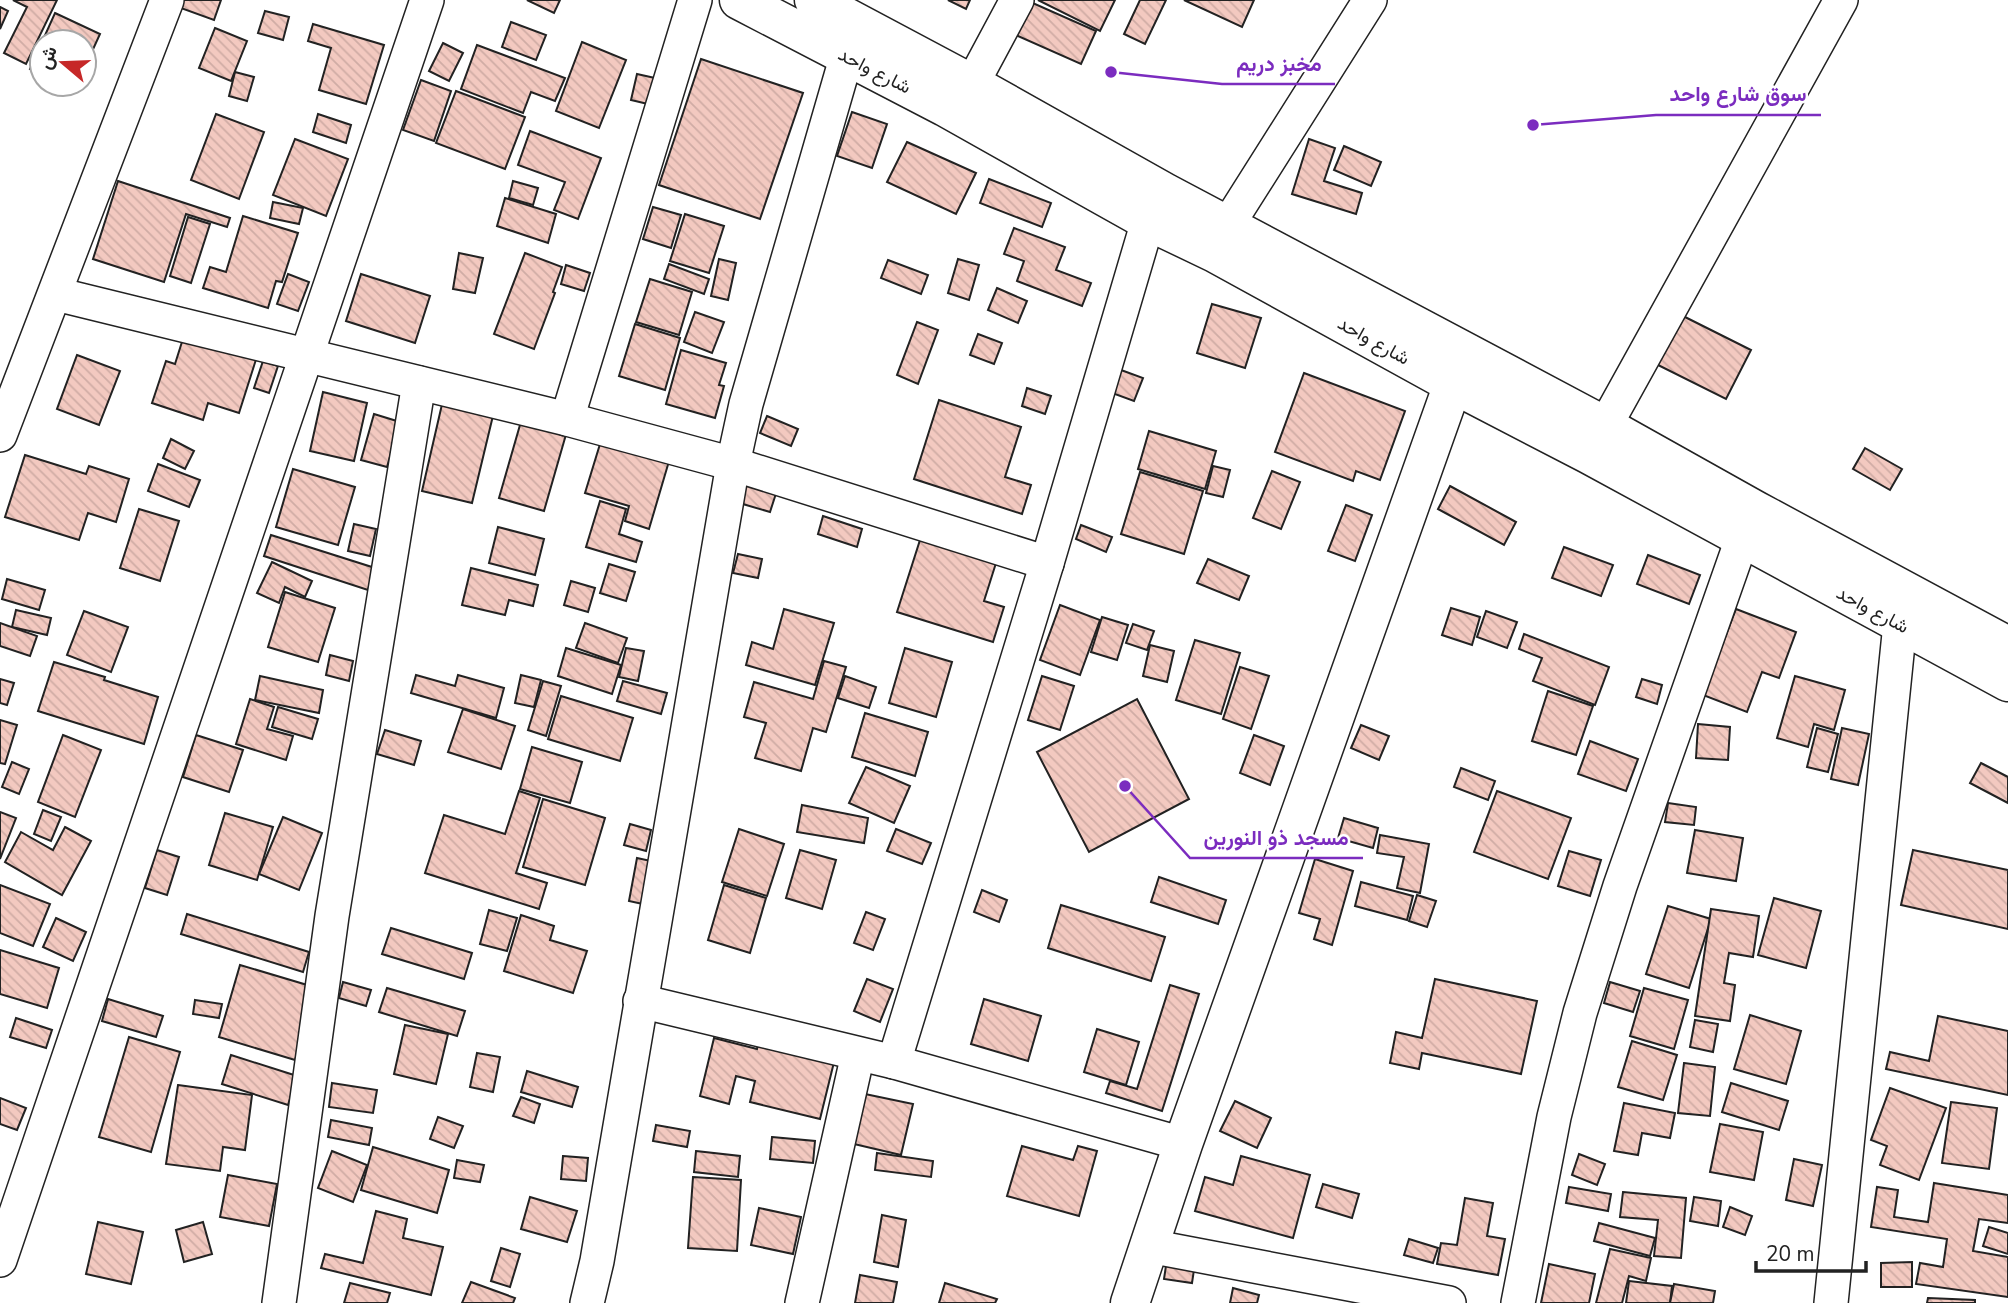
<svg xmlns="http://www.w3.org/2000/svg" width="2008" height="1303" viewBox="0 0 2008 1303" font-family="'Nunito Sans',Vazirmatn,sans-serif">
  <style>
    .building { fill: url(#building-back-hatch); stroke: #222; stroke-width: 2 }
    .lines { fill: none; stroke-linecap: round; stroke-linejoin: round }
    .street-casing { stroke: #222; stroke-width: 36 }
    .secondary-casing { stroke: #222; stroke-width: 41 }
    .street { stroke: #fff; stroke-width: 33 }
    .secondary { stroke: #fff; stroke-width: 38 }
    .labels { text-anchor: middle; stroke-width: 5; stroke-linejoin: round; paint-order: stroke }
    .street-label { font-size: 19px; fill: #222; stroke: #fff }
    .leader { fill: none; stroke: #7b2cbf; stroke-width: 2.5 }
    .callout-dot { fill: #7b2cbf; stroke: #fff; stroke-width: 2.5 }
    .callout-label { font-size: 21px; text-anchor: middle; font-weight: bold; fill: #7b2cbf; stroke: #fff; stroke-width: 5; stroke-linejoin: round; paint-order: stroke }
  </style>
  <defs>
    <pattern id="building-back-hatch" width="6" height="6" patternUnits="userSpaceOnUse" patternTransform="scale(1.75)"><rect width="6" height="6" fill="#f3c9c0"/><path d="M-1 5l2 2M0 0l6 6M5-1l2 2" fill="none" stroke="#d0aca5"/></pattern>
  </defs>
  <rect width="100%" height="100%" fill="#fff"/>
  <g class="building">
    <path d="M13,0h44l-31,64 -22,-11 23,-46z"/>
    <path d="M181,0h40l-7,20 -36,-13z"/>
    <path d="M527,0h33l-6,13z"/>
    <path d="M948,0h22l-4,9z"/>
    <path d="M1026,0l70,31 -15,33 -70,-31z"/>
    <path d="M1038,0h77l-15,31z"/>
    <path d="M1140,0h26l-21,44 -21,-10z"/>
    <path d="M1184,0h70l-12,27z"/>
    <path d="M0,7l8,4 -8,18z"/>
    <path d="M265,11l24,6 -6,23 -25,-7z"/>
    <path d="M55,13l45,21 -16,35v-27h-42z"/>
    <path d="M511,22l35,13 -10,25 -34,-13z"/>
    <path d="M313,24l71,21 -18,59 -47,-14 12,-42 -23,-7z"/>
    <path d="M215,28l32,13 -16,40 -32,-13z"/>
    <path d="M42,42v33l-12,-6z"/>
    <path d="M582,42l44,18 -27,68 -43,-17z"/>
    <path d="M443,43l20,10 -14,28 -20,-10z"/>
    <path d="M477,45l88,33 -10,23 -24,-9 -8,21 -62,-24z"/>
    <path d="M701,59l102,34 -43,126 -101,-34z"/>
    <path d="M235,72l19,5 -7,24 -18,-5z"/>
    <path d="M637,74l18,4 -7,26 -17,-4z"/>
    <path d="M421,80l30,11 -17,50 -31,-11z"/>
    <path d="M456,91l69,26 -20,52 -69,-26z"/>
    <path d="M852,112l35,12 -15,44 -35,-12z"/>
    <path d="M216,114l48,18 -25,67 -48,-19z"/>
    <path d="M318,114l33,11 -5,18 -33,-11z"/>
    <path d="M530,131l71,27 -23,61 -24,-9 11,-28 -47,-17z"/>
    <path d="M295,139l53,20 -22,57 -53,-21z"/>
    <path d="M1309,139l26,9 -11,33 38,12 -6,21 -64,-20z"/>
    <path d="M907,142l69,31 -20,41 -69,-32z"/>
    <path d="M1344,146l37,16 -10,24 -37,-16z"/>
    <path d="M989,179l62,24 -9,24 -62,-24z"/>
    <path d="M118,181l112,37 -3,9 -41,-13 -22,68 -71,-23z"/>
    <path d="M513,181l25,7 -5,17 -24,-7z"/>
    <path d="M505,198l51,16 -8,29 -51,-17z"/>
    <path d="M273,202l30,6 -4,16 -29,-6z"/>
    <path d="M653,207l28,8 -10,33 -28,-9z"/>
    <path d="M685,214l39,12 -15,47 -39,-12z"/>
    <path d="M243,216l55,17 -16,49 -6,-1 -8,27 -65,-20 7,-21 16,5z"/>
    <path d="M188,217l22,7 -19,59 -21,-7z"/>
    <path d="M1014,228l51,19 -9,23 35,13 -9,23 -65,-25 7,-20 -20,-7z"/>
    <path d="M459,253l24,5 -8,35 -22,-4z"/>
    <path d="M525,253l37,14 -9,25 2,1 -21,56 -40,-15z"/>
    <path d="M719,259l17,4 -8,37 -17,-4z"/>
    <path d="M958,259l21,6 -10,35 -21,-7z"/>
    <path d="M888,260l40,15 -7,19 -40,-16z"/>
    <path d="M669,264l40,15 -5,15 -40,-15z"/>
    <path d="M566,265l24,8 -6,18 -23,-7z"/>
    <path d="M288,274l21,8 -11,29 -21,-7z"/>
    <path d="M361,274l69,22 -15,47 -69,-22z"/>
    <path d="M650,279l42,13 -13,43 -43,-13z"/>
    <path d="M997,288l30,13 -9,22 -30,-13z"/>
    <path d="M1212,304l49,14 -16,50 -48,-15z"/>
    <path d="M695,312l29,10 -12,31 -28,-11z"/>
    <path d="M1679,314l72,36 -25,49 -72,-36z"/>
    <path d="M917,322l21,8 -20,54 -21,-9z"/>
    <path d="M635,324l45,14 -15,52 -46,-14z"/>
    <path d="M187,326l72,24 -20,63 -31,-10 -5,17 -51,-17 14,-42 9,3z"/>
    <path d="M978,334l24,9 -8,21 -24,-9z"/>
    <path d="M681,350l45,13 -7,22 5,1 -9,32 -49,-14z"/>
    <path d="M77,355l43,16 -21,54 -42,-16z"/>
    <path d="M263,361l15,5 -9,27 -15,-5z"/>
    <path d="M1121,370l22,8 -9,23 -22,-8z"/>
    <path d="M1304,373l101,38 -25,69 -24,-9 -3,10 -78,-29z"/>
    <path d="M446,387l51,12 -25,104 -50,-12z"/>
    <path d="M1027,388l24,8 -6,18 -23,-8z"/>
    <path d="M323,392l44,11 -13,58 -44,-10z"/>
    <path d="M939,400l82,27 -16,50 26,8 -9,29 -108,-35z"/>
    <path d="M374,414l26,8 -13,45 -26,-7z"/>
    <path d="M767,416l31,13 -7,17 -31,-13z"/>
    <path d="M522,418l45,13 -23,80 -45,-13z"/>
    <path d="M604,431l68,20 -23,78 -24,-8 4,-15 -44,-13z"/>
    <path d="M1149,431l67,20 -11,38 -67,-20z"/>
    <path d="M171,439l23,12 -9,18 -22,-11z"/>
    <path d="M1865,448l37,21 -12,21 -37,-21z"/>
    <path d="M25,455l61,19 3,-8 40,13 -13,43 -28,-9 -9,27 -74,-23z"/>
    <path d="M158,464l42,16 -11,27 -41,-16z"/>
    <path d="M1213,466l17,4 -7,27 -17,-4z"/>
    <path d="M747,467l34,11 -11,34 -34,-10z"/>
    <path d="M293,469l62,18 -17,58 -62,-18z"/>
    <path d="M1272,471l28,11 -19,47 -28,-11z"/>
    <path d="M1140,472l63,19 -19,63 -63,-20z"/>
    <path d="M1450,486l66,36 -12,23 -66,-36z"/>
    <path d="M600,501l26,8 -7,25 23,8 -6,20 -50,-15z"/>
    <path d="M1346,505l26,10 -17,46 -27,-10z"/>
    <path d="M139,509l40,12 -19,60 -40,-13z"/>
    <path d="M823,516l39,13 -5,18 -39,-13z"/>
    <path d="M354,524l22,5 -6,27 -22,-5z"/>
    <path d="M1081,525l31,12 -6,15 -30,-13z"/>
    <path d="M498,527l46,12 -9,36 -46,-12z"/>
    <path d="M271,535l104,33 -7,22 -104,-34z"/>
    <path d="M920,540l76,23 -12,38 20,6 -11,35 -96,-30z"/>
    <path d="M1564,547l49,18 -12,31 -49,-18z"/>
    <path d="M738,554l24,5 -4,19 -25,-5z"/>
    <path d="M1648,555l52,20 -11,29 -52,-20z"/>
    <path d="M1208,559l41,17 -10,24 -42,-17z"/>
    <path d="M272,562l40,19 -7,16 -20,-10 -6,16 -22,-10z"/>
    <path d="M609,564l26,8 -9,29 -26,-8z"/>
    <path d="M471,568l67,17 -5,21 -24,-6 -4,15 -43,-10z"/>
    <path d="M7,579l38,11 -6,20 -37,-11z"/>
    <path d="M571,581l24,7 -7,24 -24,-7z"/>
    <path d="M285,592l50,16 -17,54 -50,-15z"/>
    <path d="M1060,605l40,15 -20,55 -40,-15z"/>
    <path d="M1451,608l29,9 -8,28 -30,-10z"/>
    <path d="M784,609l50,14 -19,62 -69,-20 6,-23 21,7z"/>
    <path d="M1736,609l60,23 -17,46 -17,-6 -15,40 -44,-17z"/>
    <path d="M16,610l35,8 -4,17 -35,-8z"/>
    <path d="M84,611l44,16 -17,45 -44,-17z"/>
    <path d="M1486,611l31,11 -10,26 -30,-11z"/>
    <path d="M1102,617l26,8 -11,35 -26,-8z"/>
    <path d="M0,623l37,13 -7,20 -30,-10z"/>
    <path d="M585,623l42,15 -9,25 -42,-15z"/>
    <path d="M1133,624l21,7 -7,19 -21,-7z"/>
    <path d="M1524,634l85,33 -14,38 -62,-24 9,-23 -23,-9z"/>
    <path d="M1195,640l45,13 -19,61 -45,-14z"/>
    <path d="M1150,645l24,6 -7,31 -24,-6z"/>
    <path d="M566,648l55,17 -9,29 -54,-18z"/>
    <path d="M626,648l18,3 -6,30 -19,-4z"/>
    <path d="M905,648l47,14 -16,55 -47,-14z"/>
    <path d="M330,655l23,6 -4,20 -23,-6z"/>
    <path d="M824,661l22,6 -20,65 -13,-4 -12,43 -46,-13 11,-35 -22,-6 10,-35 59,17z"/>
    <path d="M54,662l51,15 -1,3 54,17 -14,47 -106,-33z"/>
    <path d="M1240,667l29,9 -18,53 -28,-10z"/>
    <path d="M416,675l39,11 3,-11 46,13 -8,30 -85,-25z"/>
    <path d="M521,675l20,5 -7,27 -19,-4z"/>
    <path d="M260,676l63,14 -4,23 -64,-13z"/>
    <path d="M845,676l31,11 -7,21 -31,-10z"/>
    <path d="M1042,676l32,10 -14,44 -32,-10z"/>
    <path d="M1795,676l50,14 -11,40 -20,-6 -6,23 -31,-9z"/>
    <path d="M0,679l14,4 -7,22 -7,-2z"/>
    <path d="M1642,679l20,6 -5,19 -21,-7z"/>
    <path d="M543,681l18,5 -15,50 -18,-6z"/>
    <path d="M623,681l44,12 -6,21 -44,-13z"/>
    <path d="M1548,691l45,15 -17,49 -44,-14z"/>
    <path d="M561,696l72,22 -13,43 -72,-22z"/>
    <path d="M250,699l24,8 -7,22 26,7 -7,24 -50,-16z"/>
    <path d="M1137,699l52,100 -100,53 -52,-100z"/>
    <path d="M278,707l40,12 -6,20 -40,-12z"/>
    <path d="M463,709l52,17 -14,43 -53,-17z"/>
    <path d="M865,713l63,19 -13,44 -63,-19z"/>
    <path d="M0,720l17,5 -12,39 -5,-1z"/>
    <path d="M1698,724l32,3 -2,33 -32,-2z"/>
    <path d="M1361,725l28,11 -10,24 -28,-12z"/>
    <path d="M1817,728l21,6 -10,38 -21,-5z"/>
    <path d="M1842,728l27,6 -11,51 -27,-6z"/>
    <path d="M385,730l36,11 -7,24 -37,-11z"/>
    <path d="M63,735l38,15 -26,67 -37,-15z"/>
    <path d="M196,735l47,15 -14,42 -46,-15z"/>
    <path d="M1254,735l30,11 -14,39 -30,-12z"/>
    <path d="M1590,741l48,18 -12,32 -48,-17z"/>
    <path d="M532,747l50,15 -12,41 -50,-14z"/>
    <path d="M12,762l17,7 -10,25 -17,-7z"/>
    <path d="M1981,763l27,14v26l-38,-20z"/>
    <path d="M866,767l44,19 -16,37 -45,-20z"/>
    <path d="M1461,768l34,13 -7,19 -34,-13z"/>
    <path d="M519,791l21,7 -24,75 31,10 -8,26 -114,-36 19,-58 61,19z"/>
    <path d="M1497,791l74,27 -23,61 -74,-27z"/>
    <path d="M543,799l62,19 -20,67 -62,-18z"/>
    <path d="M1668,803l28,4 -2,18 -29,-3z"/>
    <path d="M802,805l66,13 -4,25 -67,-11z"/>
    <path d="M43,810l18,7 -10,24 -17,-7z"/>
    <path d="M0,812l16,6 -16,41z"/>
    <path d="M225,813l48,14 -16,53 -48,-15z"/>
    <path d="M283,817l39,16 -23,57 -40,-16z"/>
    <path d="M1344,818l34,10 -5,20 -35,-10z"/>
    <path d="M630,824l21,6 -5,21 -22,-6z"/>
    <path d="M65,827l26,14 -29,54 -57,-33 16,-30 32,18z"/>
    <path d="M739,829l45,15 -17,52 -45,-14z"/>
    <path d="M896,829l35,14 -9,21 -35,-13z"/>
    <path d="M1695,830l48,8 -7,43 -49,-8z"/>
    <path d="M1380,835l49,9 -9,49 -23,-5 7,-31 -27,-4z"/>
    <path d="M157,850l22,7 -12,38 -22,-7z"/>
    <path d="M800,850l36,10 -14,49 -36,-11z"/>
    <path d="M1913,850l95,20v59l-107,-24z"/>
    <path d="M1569,851l32,9 -11,36 -32,-10z"/>
    <path d="M637,858l23,5 -8,43 -23,-5z"/>
    <path d="M1315,859l38,12 -21,74 -18,-6 6,-20 -21,-6z"/>
    <path d="M1159,877l67,23 -8,24 -67,-22z"/>
    <path d="M1361,882l52,14 -6,24 -52,-14z"/>
    <path d="M0,885l50,19 -17,42 -33,-13z"/>
    <path d="M724,885l42,13 -16,55 -42,-13z"/>
    <path d="M982,890l25,10 -8,22 -25,-10z"/>
    <path d="M1417,895l19,6 -9,26 -18,-6z"/>
    <path d="M1774,898l47,13 -15,57 -48,-13z"/>
    <path d="M1061,905l104,32 -14,44 -103,-33z"/>
    <path d="M1668,906l43,13 -22,69 -43,-14z"/>
    <path d="M1711,909l48,7 -6,41 -24,-4 -5,30 11,2 -5,36 -35,-5z"/>
    <path d="M489,910l28,8 -10,33 -27,-7z"/>
    <path d="M866,912l19,7 -12,31 -19,-7z"/>
    <path d="M187,914l122,38 -6,20 -122,-38z"/>
    <path d="M521,915l33,11 -4,14 37,11 -14,42 -69,-22z"/>
    <path d="M56,918l30,14 -13,29 -30,-14z"/>
    <path d="M391,928l81,25 -8,26 -82,-25z"/>
    <path d="M0,950l59,18 -12,40 -47,-14z"/>
    <path d="M240,965l74,22 -7,37 -12,36 -76,-23z"/>
    <path d="M867,979l26,10 -13,33 -26,-11z"/>
    <path d="M1435,979l102,22 -16,73 -99,-21 -3,16 -29,-6 6,-31 26,6z"/>
    <path d="M343,982l28,8 -5,16 -27,-8z"/>
    <path d="M1610,982l30,9 -7,21 -29,-9z"/>
    <path d="M1170,985l29,9 -37,117 -56,-18 4,-12 27,8z"/>
    <path d="M387,988l78,23 -8,25 -78,-24z"/>
    <path d="M1644,988l44,12 -14,49 -44,-13z"/>
    <path d="M108,999l55,17 -7,21 -54,-16z"/>
    <path d="M984,999l57,17 -13,45 -57,-17z"/>
    <path d="M195,1000l27,4 -3,14 -26,-4z"/>
    <path d="M1750,1015l51,16 -15,53 -52,-15z"/>
    <path d="M1938,1016l70,15v64l-122,-26 4,-17 39,9z"/>
    <path d="M16,1018l36,12 -6,18 -36,-11z"/>
    <path d="M1695,1020l23,4 -5,28 -23,-5z"/>
    <path d="M405,1025l43,9 -12,50 -42,-10z"/>
    <path d="M1097,1029l42,13 -13,43 -42,-13z"/>
    <path d="M760,1035l76,19 -16,65 -70,-17 5,-21 -19,-5 -7,28 -29,-8 14,-58 43,11z"/>
    <path d="M129,1037l51,15 -29,100 -52,-15z"/>
    <path d="M1632,1041l45,14 -14,45 -45,-13z"/>
    <path d="M477,1053l23,4 -7,35 -23,-5z"/>
    <path d="M231,1055l66,21 -9,29 -66,-21z"/>
    <path d="M1684,1063l31,4 -5,49 -32,-3z"/>
    <path d="M527,1071l51,16 -6,20 -51,-15z"/>
    <path d="M332,1083l45,7 -4,23 -44,-6z"/>
    <path d="M1731,1083l57,18 -9,29 -57,-18z"/>
    <path d="M178,1085l74,10 -7,55 -22,-3 -3,24 -54,-7z"/>
    <path d="M1890,1088l56,20 -27,72 -39,-15 7,-19 -16,-6z"/>
    <path d="M865,1094l48,10 -12,51 -47,-11z"/>
    <path d="M521,1097l19,7 -6,19 -21,-7z"/>
    <path d="M0,1098l26,10 -9,22 -17,-6z"/>
    <path d="M1235,1101l36,17 -14,30 -37,-17z"/>
    <path d="M1951,1102l46,6 -8,61 -47,-6z"/>
    <path d="M1624,1103l51,10 -5,25 -28,-5 -4,22 -24,-4z"/>
    <path d="M438,1117l25,9 -9,22 -24,-9z"/>
    <path d="M331,1120l41,8 -3,17 -41,-8z"/>
    <path d="M1720,1124l43,8 -9,48 -44,-8z"/>
    <path d="M656,1125l34,6 -3,16 -34,-6z"/>
    <path d="M772,1137l43,4 -2,22 -43,-4z"/>
    <path d="M1022,1146l51,14 5,-14 19,5 -18,65 -72,-20z"/>
    <path d="M373,1147l76,23 -12,43 -76,-23z"/>
    <path d="M332,1151l35,14 -14,37 -35,-14z"/>
    <path d="M696,1151l44,5 -2,21 -44,-5z"/>
    <path d="M877,1153l56,8 -2,16 -56,-7z"/>
    <path d="M1579,1154l26,10 -8,21 -25,-10z"/>
    <path d="M563,1156l25,2 -2,23 -25,-2z"/>
    <path d="M1241,1156l69,19 -17,63 -98,-27 10,-34 28,8z"/>
    <path d="M1794,1159l28,6 -9,41 -27,-6z"/>
    <path d="M457,1160l27,5 -4,17 -26,-4z"/>
    <path d="M228,1175l49,9 -8,42 -49,-9z"/>
    <path d="M693,1177l48,3 -4,71 -49,-3z"/>
    <path d="M1934,1183l74,12v28l-29,-4 -6,32 35,6v40l-92,-13 4,-21 23,4 4,-28 -76,-12 6,-40 21,3 -4,27 34,5z"/>
    <path d="M1323,1184l36,10 -7,24 -36,-11z"/>
    <path d="M1569,1187l42,7 -3,17 -42,-8z"/>
    <path d="M1623,1192l63,6 -5,60 -27,-2 4,-36 -38,-3z"/>
    <path d="M530,1197l47,14 -10,31 -46,-13z"/>
    <path d="M1694,1197l27,4 -3,25 -28,-5z"/>
    <path d="M1465,1198l28,5 -6,33 18,3 -7,36 -61,-11 4,-21 16,2z"/>
    <path d="M1730,1207l22,9 -7,19 -22,-8z"/>
    <path d="M759,1208l42,9 -8,37 -42,-9z"/>
    <path d="M376,1211l31,8 -4,19 40,9 -12,48 -110,-27 4,-14 38,9z"/>
    <path d="M882,1215l24,5 -8,47 -24,-5z"/>
    <path d="M98,1222l45,10 -12,52 -45,-10z"/>
    <path d="M203,1222l9,32 -28,8 -8,-32z"/>
    <path d="M1599,1223l56,15 -5,18 -56,-15z"/>
    <path d="M1989,1227l19,6v21l-25,-8z"/>
    <path d="M1409,1239l29,9 -5,15 -29,-8z"/>
    <path d="M501,1248l19,6 -10,33 -19,-6z"/>
    <path d="M1610,1249l41,9 -5,23 -17,-5 -7,27h-26z"/>
    <path d="M1167,1259l28,4 -3,20 -28,-4z"/>
    <path d="M1912,1262v25h-31v-24z"/>
    <path d="M1549,1264l46,10 -6,29h-48z"/>
    <path d="M860,1275l37,7 -4,21h-38z"/>
    <path d="M1629,1281l43,5 -2,17h-44z"/>
    <path d="M471,1282l44,16 -2,5h-51z"/>
    <path d="M350,1283l40,10 -3,10h-43z"/>
    <path d="M945,1283l52,16 -2,4h-56z"/>
    <path d="M1674,1284l41,7 -2,12h-43z"/>
    <path d="M1233,1288l26,7 -2,8h-27z"/>
    <path d="M1928,1298l47,2v3h-48z"/>
  </g>
  <g class="lines">
    <defs>
      <g id="street">
        <path d="M972,84l45,-84"/>
        <path d="M1227,226l143,-226"/>
        <path d="M56,294l511,125 166,45 314,99"/>
        <path d="M567,419l128,-419"/>
        <path d="M1605,426l236,-426"/>
        <path d="M0,435l167,-435"/>
        <path d="M640,1001l254,61 289,82"/>
        <path d="M894,1062l153,-499 101,-342"/>
        <path d="M1149,1246l300,57"/>
        <path d="M0,1260l427,-1260"/>
        <path d="M279,1303l53,-387 87,-533"/>
        <path d="M587,1303l10,-42 136,-797 13,-60 101,-349"/>
        <path d="M802,1303l56,-249"/>
        <path d="M1518,1303l36,-186 26,-104 40,-127 122,-347"/>
        <path d="M1831,1303l69,-679"/>
      </g>
      <g id="secondary">
        <path d="M739,0l206,107 203,114 67,32 238,131 135,70 420,228"/>
        <path d="M814,0l158,84 194,109 439,233 150,84 253,136"/>
        <path d="M1130,1303l53,-159 270,-760"/>
      </g>
    </defs>
    <use href="#street" class="street-casing"/>
    <use href="#secondary" class="secondary-casing"/>
    <use href="#street" class="street"/>
    <use href="#secondary" class="secondary"/>
  </g>
  <g class="labels">
    <g class="street-label">
      <text transform="translate(875 70) rotate(27)" y="7">شارع واحد</text>
      <text transform="translate(1374 340) rotate(29)" y="7">شارع واحد</text>
      <text transform="translate(1873 609) rotate(28)" y="7">شارع واحد</text>
    </g>
  </g>
  <path class="leader" d="M1111 72L1222 84H1335M1533 125L1656 115H1821M1125 786L1190 858H1363"/>
  <g class="callout-dot">
    <circle cx="1111" cy="72" r="7"/>
    <circle cx="1533" cy="125" r="7"/>
    <circle cx="1125" cy="786" r="7"/>
  </g>
  <g class="callout-label">
    <text x="1279" y="71">مخبز دريم</text>
    <text x="1738" y="101">سوق شارع واحد</text>
    <text x="1276" y="845">مسجد ذو النورين</text>
  </g>
  <g transform="translate(63 63) rotate(289)"><circle r="33" fill="#ffffff" stroke="#a7a7a7" stroke-width="2"/>
  <path d="M0-5L12 26L0 18L-12 26Z" fill="#c62828"/>
  <text y="-10" font-size="19" font-weight="bold" text-anchor="middle" fill="#222222">ش</text>
  </g>
  <path d="M1756 1261v10h110v-10" fill="none" stroke="#222222" stroke-width="3.5"/>
  <text x="1766" y="1261" font-size="21" fill="#222222" stroke="#ffffff" stroke-width="5" paint-order="stroke">20 m</text>
</svg>
